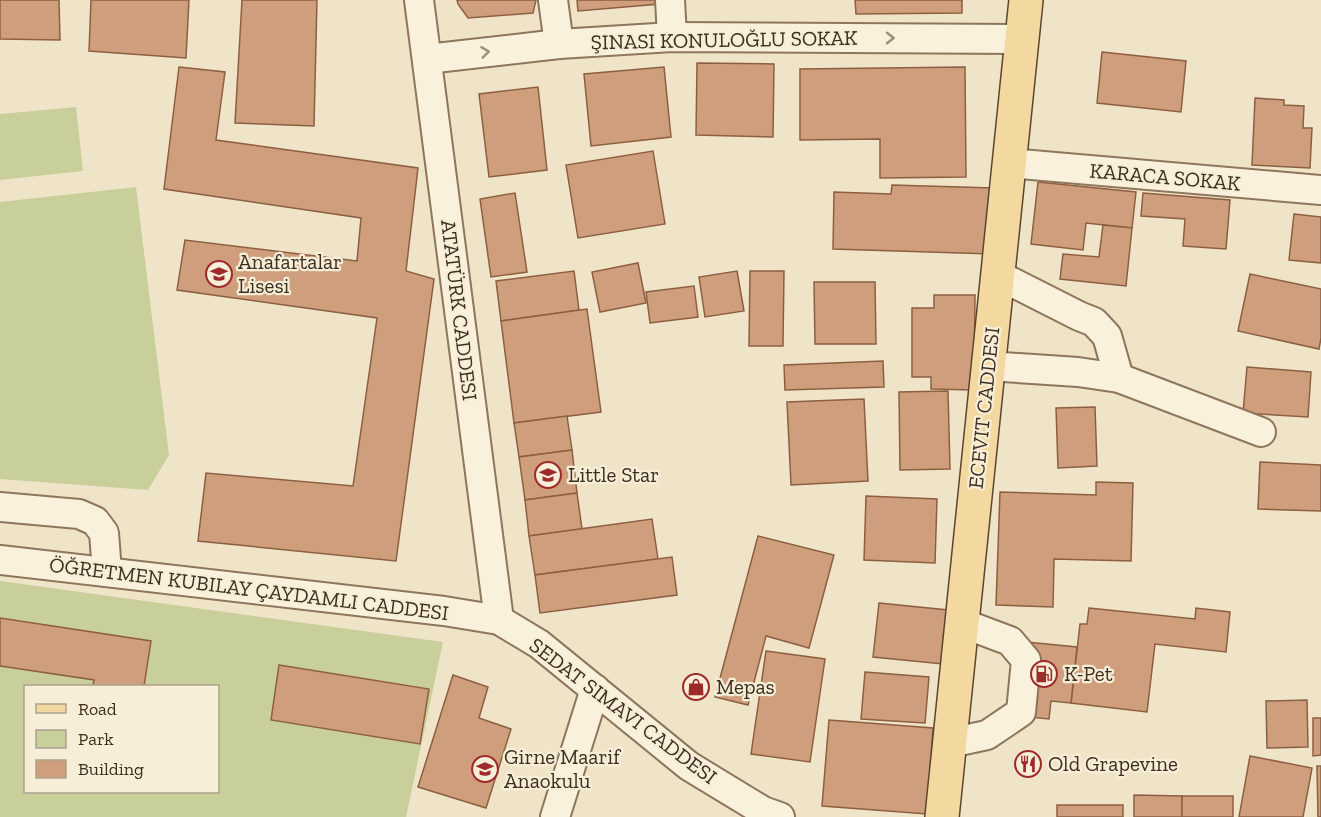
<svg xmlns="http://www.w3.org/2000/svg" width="1321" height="817" viewBox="0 0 1321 817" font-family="'Zilla Slab',serif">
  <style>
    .green { fill: #c9cf9b; fill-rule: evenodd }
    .building { fill: #cf9f7d; stroke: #8d5f41; stroke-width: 1.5 }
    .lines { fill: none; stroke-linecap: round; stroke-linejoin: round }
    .minor-casing { stroke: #8d765c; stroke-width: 32 }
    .major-casing { stroke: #5b4430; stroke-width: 36 }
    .minor { stroke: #faf1dc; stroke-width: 28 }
    .major { stroke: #f3d9a0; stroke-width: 33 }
    .oneway { stroke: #9c907e }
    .labels { text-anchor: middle; stroke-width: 4.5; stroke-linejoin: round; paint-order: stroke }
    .street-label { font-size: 21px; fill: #3d2e20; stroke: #f7eed8 }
    .poi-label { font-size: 21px; fill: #3d2e20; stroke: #f7eed8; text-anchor: start }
  </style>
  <rect width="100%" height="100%" fill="#f0e4c8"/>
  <g class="green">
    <path d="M76,107l7,64 -83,9v-66z"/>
    <path d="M136,187l33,268 -21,35 -148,-11v-277z"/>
    <path d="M0,581l443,61 -37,175h-406zM26,686h192v106h-192z"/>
  </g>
  <g class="building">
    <path d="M0,0h59l1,40 -60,-1z"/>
    <path d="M91,0h98l-3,58 -97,-7z"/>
    <path d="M242,0h75l-3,126 -79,-3z"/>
    <path d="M457,0h79l-3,13 -65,5 -10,-14z"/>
    <path d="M577,0h83v4l-82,7z"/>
    <path d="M855,0h107v13l-106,1z"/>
    <path d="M1102,52l84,9 -5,51 -84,-9z"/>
    <path d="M697,63l77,1 -1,73 -77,-2z"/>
    <path d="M179,67l46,5 -9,68 202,28 -12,103 28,8 -38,282 -198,-20 8,-68 147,13 24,-168 -200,-28 8,-50 172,21 4,-43 -197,-29z"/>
    <path d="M664,67l7,70 -80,9 -7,-72z"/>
    <path d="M965,67l1,110 -86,1v-39l-80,1v-71z"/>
    <path d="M538,87l9,83 -58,7 -10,-83z"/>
    <path d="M1255,98l29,2v5l20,1 -1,22h9l-2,40 -58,-3z"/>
    <path d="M653,151l12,73 -87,14 -12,-73z"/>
    <path d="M1038,182l98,10 -4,36 -46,-5 -3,27 -52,-6z"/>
    <path d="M892,185l102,3 -2,66 -159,-5 1,-57 57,2z"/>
    <path d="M515,193l12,79 -36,5 -11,-78z"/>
    <path d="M1143,193l87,7 -4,49 -43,-3 2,-27 -44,-3z"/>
    <path d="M1294,214l27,3v46l-32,-3z"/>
    <path d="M1103,225l29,3 -6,58 -66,-7 3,-25 36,3z"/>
    <path d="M638,263l8,40 -46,9 -8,-40z"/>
    <path d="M574,271l5,39 -78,11 -5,-40z"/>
    <path d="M737,271l7,40 -39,6 -6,-40z"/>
    <path d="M750,271h34l-1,75h-34z"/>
    <path d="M1250,274l71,15v49l-2,11 -81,-18z"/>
    <path d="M814,282h61l1,62h-61z"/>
    <path d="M694,286l4,31 -48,6 -4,-31z"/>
    <path d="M934,295h41l-1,95 -43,-1v-12h-19v-69h22z"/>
    <path d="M587,309l14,103 -87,11 -13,-102z"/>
    <path d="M883,361l1,26 -99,3 -1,-25z"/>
    <path d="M1247,367l64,5 -3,45 -65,-4z"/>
    <path d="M948,391l2,78 -50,1 -1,-78z"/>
    <path d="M864,399l4,82 -77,4 -4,-83z"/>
    <path d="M1095,407l2,59 -39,2 -2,-60z"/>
    <path d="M567,416l5,34 -53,7 -5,-34z"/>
    <path d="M572,450l5,43 -52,7 -6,-43z"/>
    <path d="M1260,462l61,3v46l-63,-2z"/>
    <path d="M1096,482l37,1 -2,78 -77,-2 -1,48 -57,-2 4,-113 96,3z"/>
    <path d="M577,493l5,36 -53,7 -4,-36z"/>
    <path d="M866,496l71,3 -2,64 -71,-3z"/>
    <path d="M652,519l6,40 -123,16 -6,-39z"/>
    <path d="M758,536l76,19 -25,93 -43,-12 -18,69 -33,-8z"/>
    <path d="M672,557l5,38 -137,18 -5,-38z"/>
    <path d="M879,603l69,7 -5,54 -70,-7z"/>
    <path d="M1089,608l106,11 1,-11 34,4 -4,40 -71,-8 -8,68 -76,-9 9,-79h7z"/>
    <path d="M0,618l151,23 -7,45h-51l1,-6 -94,-14z"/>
    <path d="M1016,641l61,6 -6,56 -20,-2 -2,18 -41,-4z"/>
    <path d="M766,651l59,8 -15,103 -59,-8z"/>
    <path d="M279,665l150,24 -9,55 -149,-24z"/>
    <path d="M865,672l64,5 -4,46 -64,-4z"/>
    <path d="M453,675l35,12 -9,31 32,11 -25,79 -68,-21z"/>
    <path d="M1307,700l1,47 -41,1 -1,-47z"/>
    <path d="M1313,718h8v37l-8,1z"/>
    <path d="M829,720l104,8 -6,86 -105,-8z"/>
    <path d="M1250,756l62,12 -9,49h-64z"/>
    <path d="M1317,766h4v51h-3z"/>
    <path d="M1134,795l48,1v21h-48z"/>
    <rect x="1182" y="796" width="51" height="21"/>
    <rect x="1057" y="805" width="66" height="12"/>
  </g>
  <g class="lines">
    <defs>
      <g id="minor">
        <path d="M419,0l80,620"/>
        <path d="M553,0l6,44"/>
        <path d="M670,0l2,37"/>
        <path d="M427,59l132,-15 113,-7 350,2"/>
        <path d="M1009,163l312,27"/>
        <path d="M998,275l81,41 15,6 13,14 12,42"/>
        <path d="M988,366l90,6 41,6 142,54"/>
        <path d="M0,507l79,7 16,7 9,12 3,39"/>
        <path d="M0,560l444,51 55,9 40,24 150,122 74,45 17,6"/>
        <path d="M950,743l37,-8 34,-23 5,-52 -16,-19 -48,-18"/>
        <path d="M555,817l40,-128"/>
      </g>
      <path id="major" d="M942,817l84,-817"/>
    </defs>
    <use href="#minor" class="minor-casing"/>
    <use href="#major" class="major-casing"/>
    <use href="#minor" class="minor"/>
    <use href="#major" class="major"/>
  </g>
  <defs><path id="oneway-chevron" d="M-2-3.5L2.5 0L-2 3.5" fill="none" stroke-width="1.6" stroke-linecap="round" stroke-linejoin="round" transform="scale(1.5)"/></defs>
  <g class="oneway">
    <use href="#oneway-chevron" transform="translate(890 38)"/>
    <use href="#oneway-chevron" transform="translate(485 52) rotate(-7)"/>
  </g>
  <defs>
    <symbol id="school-ring" viewBox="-11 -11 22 22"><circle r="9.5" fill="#f7eed8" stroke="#9e2a2b" stroke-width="1.5"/><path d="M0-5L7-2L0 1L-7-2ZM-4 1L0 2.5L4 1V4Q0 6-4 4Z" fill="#9e2a2b"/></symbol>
    <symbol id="fuel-ring" viewBox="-11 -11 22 22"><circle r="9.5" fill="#f7eed8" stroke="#9e2a2b" stroke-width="1.5"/><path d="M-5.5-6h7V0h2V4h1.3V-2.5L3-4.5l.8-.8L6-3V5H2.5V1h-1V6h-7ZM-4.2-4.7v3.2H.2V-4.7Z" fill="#9e2a2b"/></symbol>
    <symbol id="shop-ring" viewBox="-11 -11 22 22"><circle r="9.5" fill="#f7eed8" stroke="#9e2a2b" stroke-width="1.5"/><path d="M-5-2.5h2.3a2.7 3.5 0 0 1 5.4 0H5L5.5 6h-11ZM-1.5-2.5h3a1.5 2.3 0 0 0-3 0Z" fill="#9e2a2b"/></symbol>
    <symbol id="restaurant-ring" viewBox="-11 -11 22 22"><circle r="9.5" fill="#f7eed8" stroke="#9e2a2b" stroke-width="1.5"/><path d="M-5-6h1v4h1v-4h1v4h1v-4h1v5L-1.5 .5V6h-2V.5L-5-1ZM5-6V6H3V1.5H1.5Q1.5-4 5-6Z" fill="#9e2a2b"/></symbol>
  </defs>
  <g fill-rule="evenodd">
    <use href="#school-ring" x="204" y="259" width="30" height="30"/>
    <use href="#school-ring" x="533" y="460" width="30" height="30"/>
    <use href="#fuel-ring" x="1029" y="659" width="30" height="30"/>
    <use href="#shop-ring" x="681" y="672" width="30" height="30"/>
    <use href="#restaurant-ring" x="1013" y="749" width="30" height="30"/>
    <use href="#school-ring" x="470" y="754" width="30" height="30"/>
  </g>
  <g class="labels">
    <g class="street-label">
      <text transform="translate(724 40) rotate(-1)" y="7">ŞINASI KONULOĞLU SOKAK</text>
      <text transform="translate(1165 177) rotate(5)" y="7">KARACA SOKAK</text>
      <text transform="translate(459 310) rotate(83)" y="7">ATATÜRK CADDESI</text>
      <text transform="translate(984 408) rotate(-84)" y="7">ECEVIT CADDESI</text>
      <text transform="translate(249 589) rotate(7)" y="7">ÖĞRETMEN KUBILAY ÇAYDAMLI CADDESI</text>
      <text transform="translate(623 711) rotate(37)" y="7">SEDAT SIMAVI CADDESI</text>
    </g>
    <g class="poi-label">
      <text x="238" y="269">Anafartalar<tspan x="238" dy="24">Lisesi</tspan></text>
      <text x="568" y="482">Little Star</text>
      <text x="1064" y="681">K-Pet</text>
      <text x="716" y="694">Mepas</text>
      <text x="504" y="764">Girne Maarif<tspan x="504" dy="24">Anaokulu</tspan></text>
      <text x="1048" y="771">Old Grapevine</text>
    </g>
  </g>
  <rect x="24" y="685" width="195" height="108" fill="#f7eed8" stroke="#ada18e" stroke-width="1.5"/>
  <rect x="36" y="704" width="30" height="9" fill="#f3d9a0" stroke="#ada18e" stroke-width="1.5"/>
  <text x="78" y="715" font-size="18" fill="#3d2e20">Road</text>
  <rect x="36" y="730" width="30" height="18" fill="#c9cf9b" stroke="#ada18e" stroke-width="1.5"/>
  <text x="78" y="745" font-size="18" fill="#3d2e20">Park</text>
  <rect x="36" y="760" width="30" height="18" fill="#cf9f7d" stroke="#ada18e" stroke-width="1.5"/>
  <text x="78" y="775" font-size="18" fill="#3d2e20">Building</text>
</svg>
